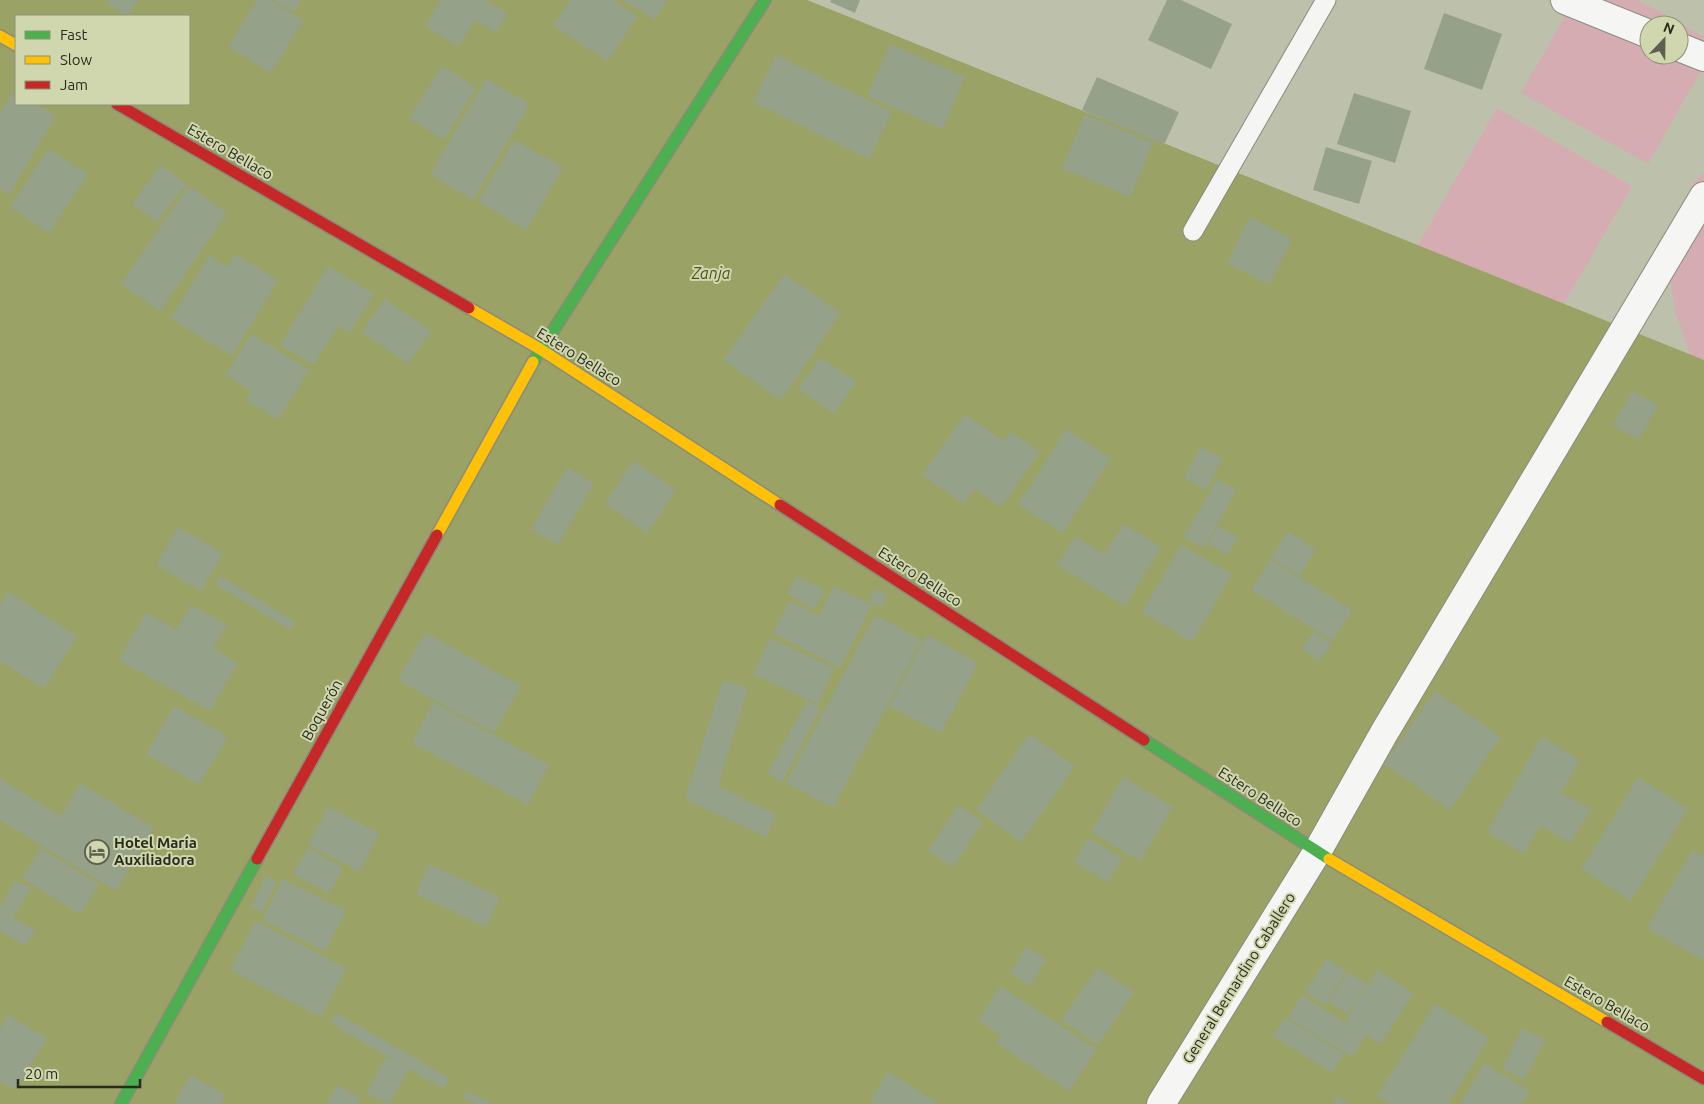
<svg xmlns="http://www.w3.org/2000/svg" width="1704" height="1104" viewBox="0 0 1704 1104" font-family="Ubuntu,sans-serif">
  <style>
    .green { fill: #d6acb3; fill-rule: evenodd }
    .water { fill: #9aa265; fill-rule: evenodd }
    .building { fill: #96a18a }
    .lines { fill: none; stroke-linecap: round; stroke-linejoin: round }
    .lane-casing { stroke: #898c7c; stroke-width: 21 }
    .street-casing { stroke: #898c7c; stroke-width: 30 }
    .fast-casing { stroke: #898c7c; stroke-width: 14 }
    .slow-casing { stroke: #898c7c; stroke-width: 14 }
    .jam-casing { stroke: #898c7c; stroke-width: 14 }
    .lane { stroke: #f5f6f3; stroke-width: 19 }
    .street { stroke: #f5f6f3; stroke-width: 28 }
    .fast { stroke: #4caf50; stroke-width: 11 }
    .slow { stroke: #ffc107; stroke-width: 11 }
    .jam { stroke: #c62828; stroke-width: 11 }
    .labels { text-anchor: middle; stroke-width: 4; stroke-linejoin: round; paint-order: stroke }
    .street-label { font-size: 15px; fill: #292c1d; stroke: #d0d7af }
    .poi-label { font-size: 15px; font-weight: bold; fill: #292c1d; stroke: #d0d7af; text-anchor: start }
    .water-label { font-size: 16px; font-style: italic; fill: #4e551c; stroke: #d0d7af }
  </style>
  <rect width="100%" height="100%" fill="#bdc1ac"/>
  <g class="green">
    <path d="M1574,0h64l66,37v28l-56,99 -127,-71zM1649,25h30v30h-30z"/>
    <path d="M1497,108l135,78 -107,185 -135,-78z"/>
    <path d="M1704,172v376l-7,-175 -22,-62 -10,-67 28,-60z"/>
  </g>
  <path class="water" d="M0,0h807l897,360v744h-1704zM16,16h173v88h-173z"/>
  <g class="building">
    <path d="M109,0h29l-10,16 -21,-12z"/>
    <path d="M257,0h12l34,20 -32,53 -43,-26z"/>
    <path d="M272,0h29l-7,12z"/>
    <path d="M440,0h45l23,13 -12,19 -21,-12 -16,26 -34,-19z"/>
    <path d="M570,0h42l25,16 -29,45 -55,-35z"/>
    <path d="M623,0h44l-12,20z"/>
    <path d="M831,0h29l-5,13 -25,-11z"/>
    <path d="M1167,0h14l51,24 -21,45 -63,-29z"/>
    <path d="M1444,13l58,21 -20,56 -58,-21z"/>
    <path d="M890,44l75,33 -23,52 -75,-33z"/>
    <path d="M776,55l116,57 -23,47 -116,-57z"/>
    <path d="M442,66l34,22 -32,52 -35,-22z"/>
    <path d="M1097,77l82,35 -15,33 -82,-35z"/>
    <path d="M486,79l44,25 -57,96 -43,-26z"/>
    <path d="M13,91l3,2v11h19l21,12 -47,79 -9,-6v-76z"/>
    <path d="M1354,93l57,18 -16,52 -58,-19z"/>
    <path d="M1085,114l68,29 -23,54 -68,-29z"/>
    <path d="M514,140l49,27 -36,63 -49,-28z"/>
    <path d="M1326,147l46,14 -13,43 -46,-14z"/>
    <path d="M48,149l40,25 -39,59 -39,-26z"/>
    <path d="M161,165l25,19 -29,38 -25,-18z"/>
    <path d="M188,186l39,27 -67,98 -39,-27z"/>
    <path d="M1250,217l42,22 -23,46 -42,-22z"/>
    <path d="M235,254l43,26 -46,76 -61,-37 38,-64 18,12z"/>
    <path d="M328,266l46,28 -24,39 -12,-7 -24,39 -34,-20z"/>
    <path d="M784,274l57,39 -60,87 -58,-40z"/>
    <path d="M385,299l46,32 -23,33 -46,-32z"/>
    <path d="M251,334l58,36 -31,50 -32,-20 5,-9 -25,-16z"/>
    <path d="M820,357l36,25 -22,32 -36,-25z"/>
    <path d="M1632,391l26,14 -19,35 -26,-14z"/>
    <path d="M965,414l39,27 7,-9 29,20 -39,55 -27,-18 -10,15 -42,-29z"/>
    <path d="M1066,429l45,29 -48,75 -45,-28z"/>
    <path d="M1200,447l23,11 -17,32 -22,-12z"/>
    <path d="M634,461l42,30 -29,42 -42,-30z"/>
    <path d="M567,467l27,16 -36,62 -27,-16z"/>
    <path d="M1217,479l20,11 -33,58 -20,-11z"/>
    <path d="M1123,524l38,23 -36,59 -68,-41 18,-29 29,18z"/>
    <path d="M1218,526l20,11 -10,18 -20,-11z"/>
    <path d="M178,527l45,26 -22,38 -45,-26z"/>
    <path d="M1288,531l28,18 -16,27 -29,-18z"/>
    <path d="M1181,545l51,29 -40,68 -50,-30z"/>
    <path d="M1270,559l82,51 -19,31 -82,-51z"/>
    <path d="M220,576l75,46 -5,8 -75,-46z"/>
    <path d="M796,576l28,14 -9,19 -28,-15z"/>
    <path d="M834,586l38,19 -32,63 -67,-35 17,-32 29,15z"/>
    <path d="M874,589l13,5 -5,13 -13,-5z"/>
    <path d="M8,592l69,44 -33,53 -44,-28v-56z"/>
    <path d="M191,605l36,20 -14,23 25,15 -28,48 -91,-51 27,-48 30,18z"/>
    <path d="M875,615l47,25 -89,168 -47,-25z"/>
    <path d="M1313,631l19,12 -12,18 -18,-11z"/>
    <path d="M425,632l96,54 -27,47 -96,-53z"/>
    <path d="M927,635l51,28 -37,70 -52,-27z"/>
    <path d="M770,638l64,30 -16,36 -65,-30z"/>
    <path d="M723,680l25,8 -30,98 58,29 -10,22 -81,-38z"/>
    <path d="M1435,691l66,46 -51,73 -66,-46z"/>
    <path d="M807,700l14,8 -39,74 -15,-8z"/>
    <path d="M433,702l116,63 -21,40 -116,-62z"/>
    <path d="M174,706l54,31 -29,48 -53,-31z"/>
    <path d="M1029,734l46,32 -54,76 -45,-32z"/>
    <path d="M1541,737l39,23 -19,33 30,16 -20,34 -31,-17 -16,28 -37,-22z"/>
    <path d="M1123,777l50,30 -33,54 -49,-29z"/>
    <path d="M1638,777l50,32 -57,92 -50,-32z"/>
    <path d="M0,779l61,37 19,-33 74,45 -38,63 -116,-71z"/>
    <path d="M958,805l25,16 -30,46 -25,-16z"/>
    <path d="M328,807l51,26 -19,39 -52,-27z"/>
    <path d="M1088,838l34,20 -14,25 -34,-21z"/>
    <path d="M41,848l58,36 -19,30 -58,-36z"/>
    <path d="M308,848l35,20 -14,26 -36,-20z"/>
    <path d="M1692,850l12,7v104l-57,-33z"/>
    <path d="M429,864l71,33 -14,30 -70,-33z"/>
    <path d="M265,876l12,6 -15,30 -11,-5z"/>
    <path d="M283,879l63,32 -21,41 -63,-32z"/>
    <path d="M15,880l16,8 -18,30 22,12 -9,16 -26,-15v-24z"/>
    <path d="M255,921l91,47 -25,49 -91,-47z"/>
    <path d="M1026,947l20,12 -16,27 -20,-13z"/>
    <path d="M1326,958l20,13 -21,34 -20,-12z"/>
    <path d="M1097,968l37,24 -36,53 -37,-25z"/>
    <path d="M1377,970l36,23 -32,51 -15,-9 -14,22 -64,-39 13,-23 63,39 -19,-13z"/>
    <path d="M1348,972l19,12 -19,30 -20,-12z"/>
    <path d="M1000,986l97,63 -28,42 -73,-48 5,-8 -23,-15z"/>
    <path d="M1435,1004l54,34 -41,66h-58l-13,-8z"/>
    <path d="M336,1013l114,65 -6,11 -35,-20 -20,35 -23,-11 20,-36 14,7 -70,-41z"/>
    <path d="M8,1015l39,23 -31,52 -16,-9v-52z"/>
    <path d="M1285,1018l59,36 -12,19 -59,-37z"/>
    <path d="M1522,1028l23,12 -21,40 -22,-12z"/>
    <path d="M1484,1063l46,28 -8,13h-62z"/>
    <path d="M888,1072l51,32h-62l-7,-4z"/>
    <path d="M190,1075l36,20 -5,9h-47z"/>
    <path d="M337,1085l24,14 -3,5h-32z"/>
    <path d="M467,1091l25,13h-16l-13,-6z"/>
    <path d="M1337,1096l13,8h-18z"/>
  </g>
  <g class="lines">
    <defs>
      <path id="lane" d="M1193,231l133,-231"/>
      <g id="street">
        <path d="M1565,0l84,34"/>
        <path d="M1679,47l25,10"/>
        <path d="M1161,1104l156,-252 67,-119 320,-537"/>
      </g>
      <g id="fast">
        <path d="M533,362l232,-362"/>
        <path d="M1144,740l185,119"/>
        <path d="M121,1104l136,-245"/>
      </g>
      <g id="slow">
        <path d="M0,36l16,9"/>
        <path d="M469,308l71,41 240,156"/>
        <path d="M437,535l96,-173"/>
        <path d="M1329,859l278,163"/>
      </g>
      <g id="jam">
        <path d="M117,104l352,204"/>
        <path d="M780,505l364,235"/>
        <path d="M257,859l180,-324"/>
        <path d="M1607,1022l97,57"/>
      </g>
    </defs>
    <use href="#lane" class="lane-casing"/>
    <use href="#street" class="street-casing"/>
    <use href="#fast" class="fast-casing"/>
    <use href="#slow" class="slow-casing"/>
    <use href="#jam" class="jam-casing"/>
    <use href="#lane" class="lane"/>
    <use href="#street" class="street"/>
    <use href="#fast" class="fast"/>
    <use href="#slow" class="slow"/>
    <use href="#jam" class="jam"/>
  </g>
  <defs>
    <symbol id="hotel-ring" viewBox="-11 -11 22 22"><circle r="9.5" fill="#d0d7af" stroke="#5d604f" stroke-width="1.5"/><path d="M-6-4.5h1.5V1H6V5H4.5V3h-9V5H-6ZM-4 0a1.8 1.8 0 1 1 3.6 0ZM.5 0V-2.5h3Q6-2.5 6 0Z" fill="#5d604f"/></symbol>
  </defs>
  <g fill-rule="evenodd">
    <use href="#hotel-ring" x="83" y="838" width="28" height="28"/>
  </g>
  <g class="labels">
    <g class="street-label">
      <text transform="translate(230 152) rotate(30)" y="5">Estero Bellaco</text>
      <text transform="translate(579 357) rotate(32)" y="5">Estero Bellaco</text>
      <text transform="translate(920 577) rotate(33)" y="5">Estero Bellaco</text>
      <text transform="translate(322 710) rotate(-61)" y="5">Boquerón</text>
      <text transform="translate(1260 797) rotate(33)" y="5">Estero Bellaco</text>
      <text transform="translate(1239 978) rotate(-58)" y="5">General Bernardino Caballero</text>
      <text transform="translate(1607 1004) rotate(30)" y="5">Estero Bellaco</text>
    </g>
    <g class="poi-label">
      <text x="114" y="848">Hotel María<tspan x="114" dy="17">Auxiliadora</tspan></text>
    </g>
    <g class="water-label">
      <text x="711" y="279">Zanja</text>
    </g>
  </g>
  <rect x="15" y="15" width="175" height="90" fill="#d0d7af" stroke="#8d9375"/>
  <rect x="25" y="31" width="25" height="8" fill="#4caf50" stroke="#8d9375"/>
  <text x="60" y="40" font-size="15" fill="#292c1d">Fast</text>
  <rect x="25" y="56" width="25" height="8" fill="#ffc107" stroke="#8d9375"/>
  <text x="60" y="65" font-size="15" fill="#292c1d">Slow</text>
  <rect x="25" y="81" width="25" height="8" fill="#c62828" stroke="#8d9375"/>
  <text x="60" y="90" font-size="15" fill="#292c1d">Jam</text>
  <g transform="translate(1664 40) rotate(22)"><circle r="24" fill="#d0d7af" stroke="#8d9375"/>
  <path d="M0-4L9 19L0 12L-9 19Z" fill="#5d604f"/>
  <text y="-8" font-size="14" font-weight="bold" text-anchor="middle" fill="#292c1d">N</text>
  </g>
  <path d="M18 1079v8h122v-8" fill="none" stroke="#292c1d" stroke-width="2.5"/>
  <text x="25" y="1079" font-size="15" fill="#292c1d" stroke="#d0d7af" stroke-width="4" paint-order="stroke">20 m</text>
</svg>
